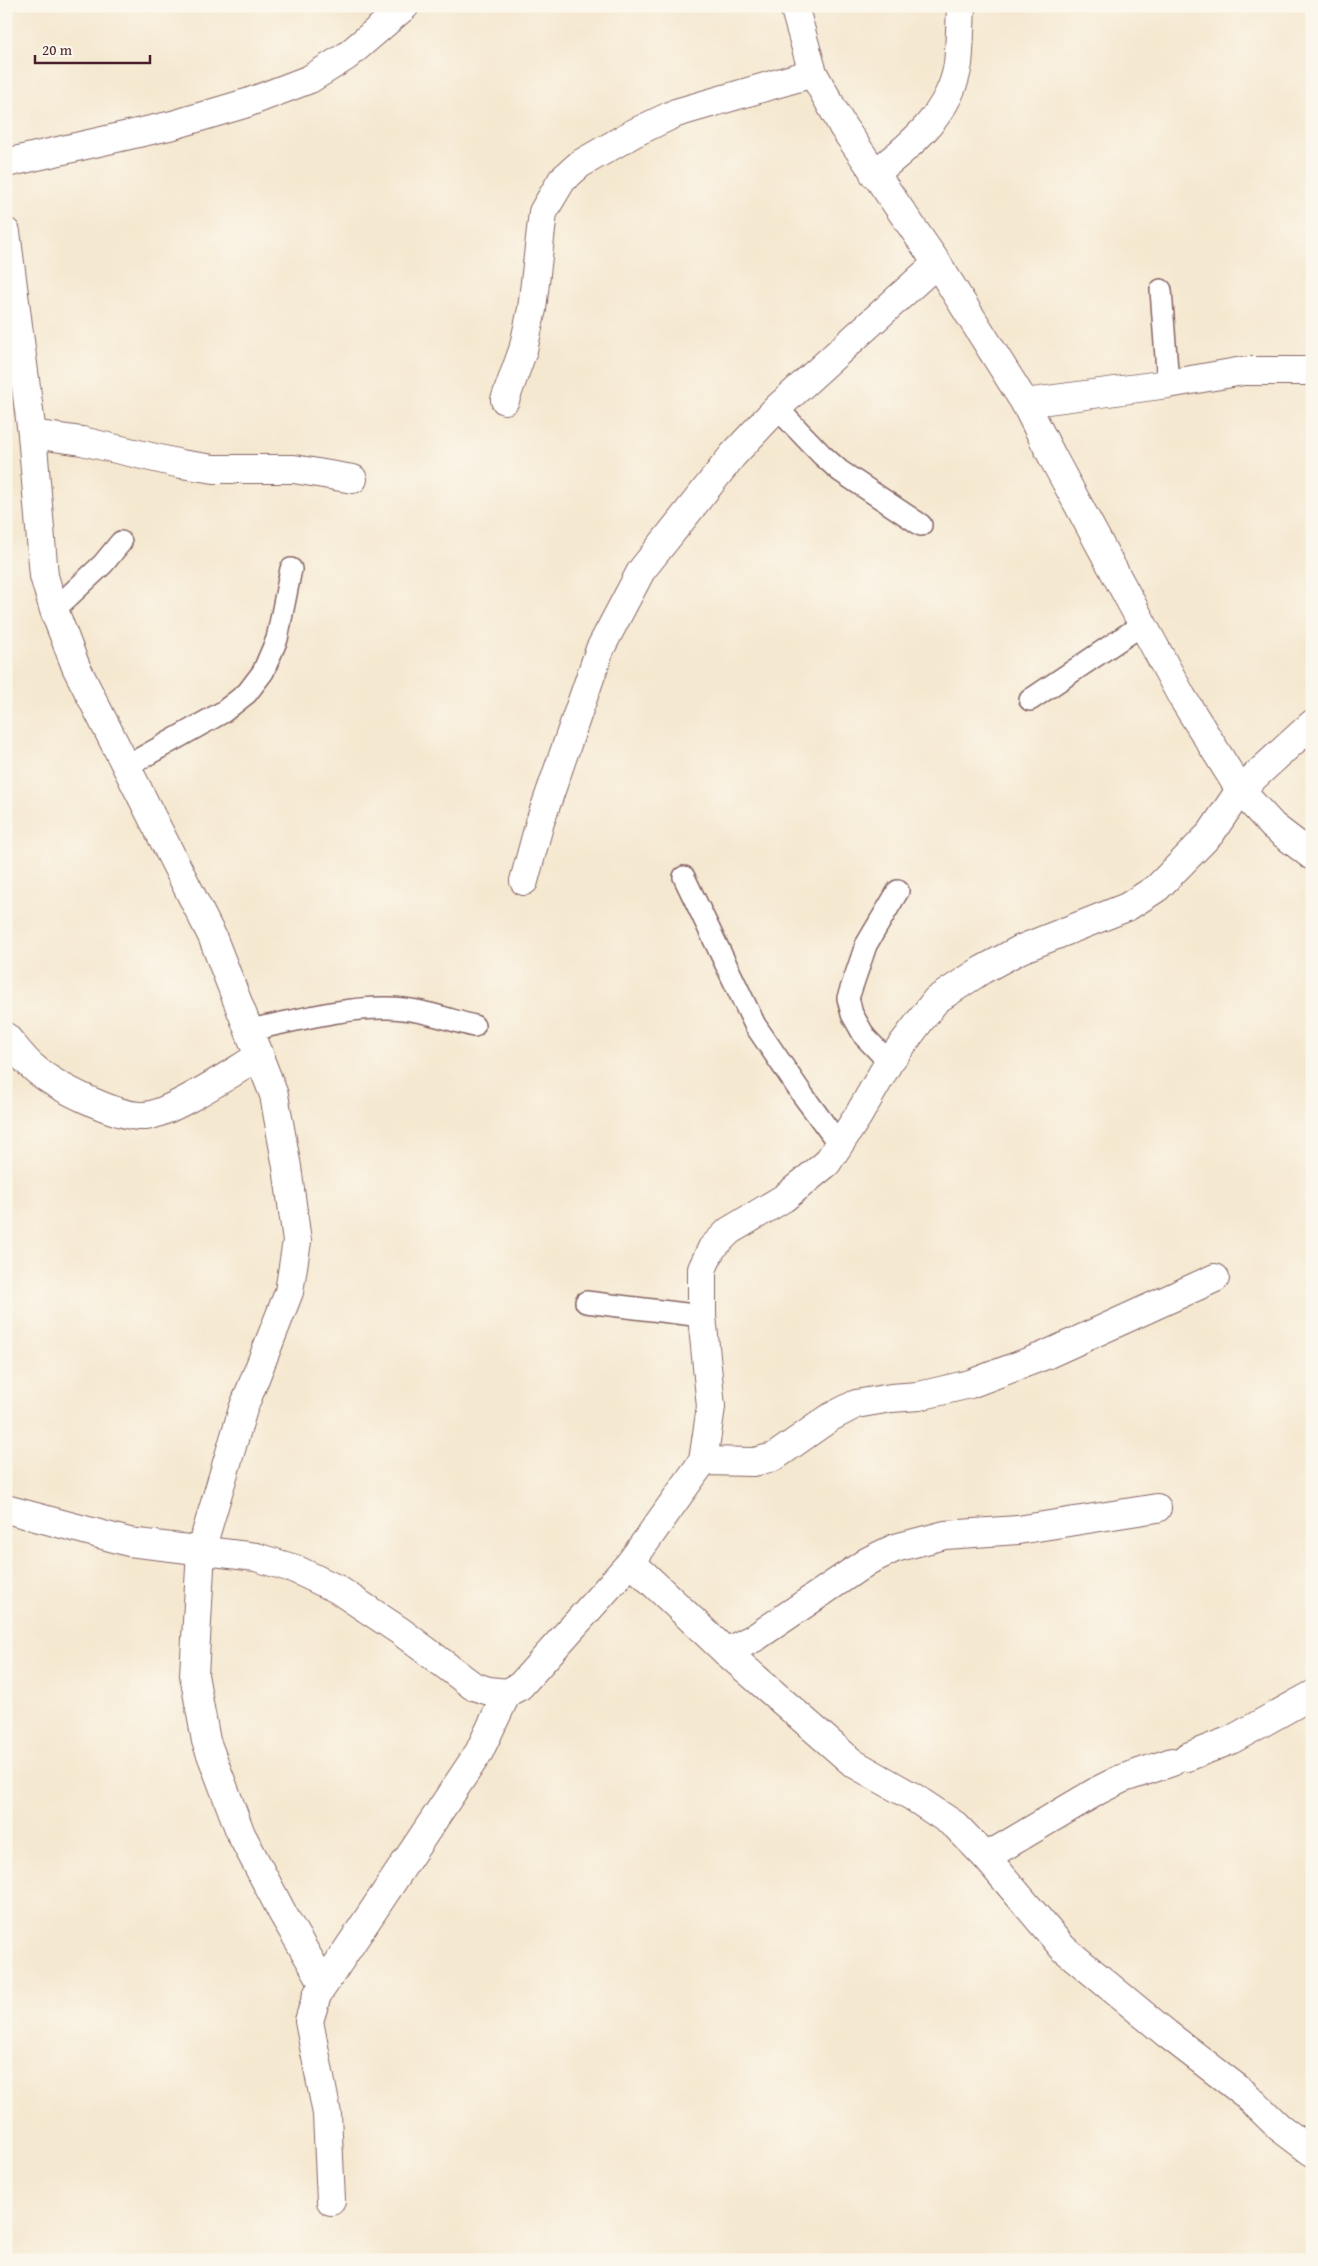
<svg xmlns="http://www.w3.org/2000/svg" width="1318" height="2266" viewBox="0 0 1318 2266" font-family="'Gentium Book Plus',serif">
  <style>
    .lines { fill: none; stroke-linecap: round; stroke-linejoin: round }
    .service-casing { stroke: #866565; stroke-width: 24 }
    .minor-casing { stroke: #866565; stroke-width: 30 }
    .service { stroke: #fff; stroke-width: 21 }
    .minor { stroke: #fff; stroke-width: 28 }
  </style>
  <rect width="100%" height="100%" fill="#fbf7ec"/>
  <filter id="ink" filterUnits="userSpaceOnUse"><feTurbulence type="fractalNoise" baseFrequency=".02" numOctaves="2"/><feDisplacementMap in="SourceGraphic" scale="10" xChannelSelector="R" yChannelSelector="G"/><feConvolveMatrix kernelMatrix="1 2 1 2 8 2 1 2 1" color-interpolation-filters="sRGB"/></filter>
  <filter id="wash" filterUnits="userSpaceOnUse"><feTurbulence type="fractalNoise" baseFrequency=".0096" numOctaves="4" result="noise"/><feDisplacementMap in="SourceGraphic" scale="20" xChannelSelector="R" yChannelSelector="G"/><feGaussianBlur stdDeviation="1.12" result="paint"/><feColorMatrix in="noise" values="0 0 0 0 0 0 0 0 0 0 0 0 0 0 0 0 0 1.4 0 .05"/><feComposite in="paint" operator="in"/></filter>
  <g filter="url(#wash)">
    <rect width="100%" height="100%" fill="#f5e8d0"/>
  </g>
  <g filter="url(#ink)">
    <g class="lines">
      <defs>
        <g id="service">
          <path d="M1161,290l7,94"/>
          <path d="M777,408l45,47 18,16 81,54"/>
          <path d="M54,610l49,-46 18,-22"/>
          <path d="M1030,700l113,-76"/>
          <path d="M127,766l96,-54 24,-19 16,-21 14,-33 14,-70"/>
          <path d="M684,877l71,148 47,69 37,50"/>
          <path d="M250,1030c45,-9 92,-23 138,-22 29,0 58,11 86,18"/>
          <path d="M889,1062l-24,-25 -13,-23 -4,-16 18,-53 32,-54"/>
          <path d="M586,1302l116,14"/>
        </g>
        <g id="minor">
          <path d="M794,6l19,67 30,54 94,136 88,140 143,-19 75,-13h69"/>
          <path d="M6,163l167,-38 74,-22 63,-24 37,-23 58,-50"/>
          <path d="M874,174c36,-28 77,-61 84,-110 2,-19 2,-39 3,-58"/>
          <path d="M6,232l26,202 12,142 10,34 22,57 136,269 62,159 13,72 10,74 -8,51 -46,117 -42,141 -7,125 12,66 35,93 42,80 41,70"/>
          <path d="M505,400l18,-50 9,-41 11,-97 19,-32 18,-16 54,-31 42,-20 137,-40"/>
          <path d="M1025,403l28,55 129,239 58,93 33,36 39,30"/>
          <path d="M32,434l50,7 99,23 33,5h80l59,10"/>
          <path d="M524,881l16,-59 60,-173 41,-78 92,-116 44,-47 160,-145"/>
          <path d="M6,1037c9,10 18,23 28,31 20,18 84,50 111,48 27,-3 89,-45 115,-60"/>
          <path d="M703,1461l51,1 20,-5 57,-40 25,-13 35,-6 28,-2 51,-12 76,-29 169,-77"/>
          <path d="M6,1509l123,33 127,15 39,12 42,20 63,42 73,55 16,5 18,2 13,-7 111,-124 72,-101 8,-54 -9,-91v-47l10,-21 17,-17 55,-33 43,-35 31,-47 31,-54 47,-62 46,-30 39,-21 106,-42 30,-19 54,-55 29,-43 72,-66"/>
          <path d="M631,1562l95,90 127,111 60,34 42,28 31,32 77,91 104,86 78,60 34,33 33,25"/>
          <path d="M726,1652l30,-15 112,-76 27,-13 50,-13 73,-5 139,-22"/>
          <path d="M1187,1757l44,-17 81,-45"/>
          <path d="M986,1857l113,-67 22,-11 51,-17"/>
          <path d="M331,2201l-4,-87 -18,-93 8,-26 162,-243 28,-59"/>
        </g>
      </defs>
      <use href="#service" class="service-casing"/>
      <use href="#minor" class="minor-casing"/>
      <use href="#service" class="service"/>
      <use href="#minor" class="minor"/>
    </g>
  </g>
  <rect width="1318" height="2266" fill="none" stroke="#fbf7ec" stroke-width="25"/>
  <path d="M35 55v8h115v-8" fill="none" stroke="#4a1f2b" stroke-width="2.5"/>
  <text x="42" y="55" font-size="15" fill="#4a1f2b" stroke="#fbf7ec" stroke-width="4" paint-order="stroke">20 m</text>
</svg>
